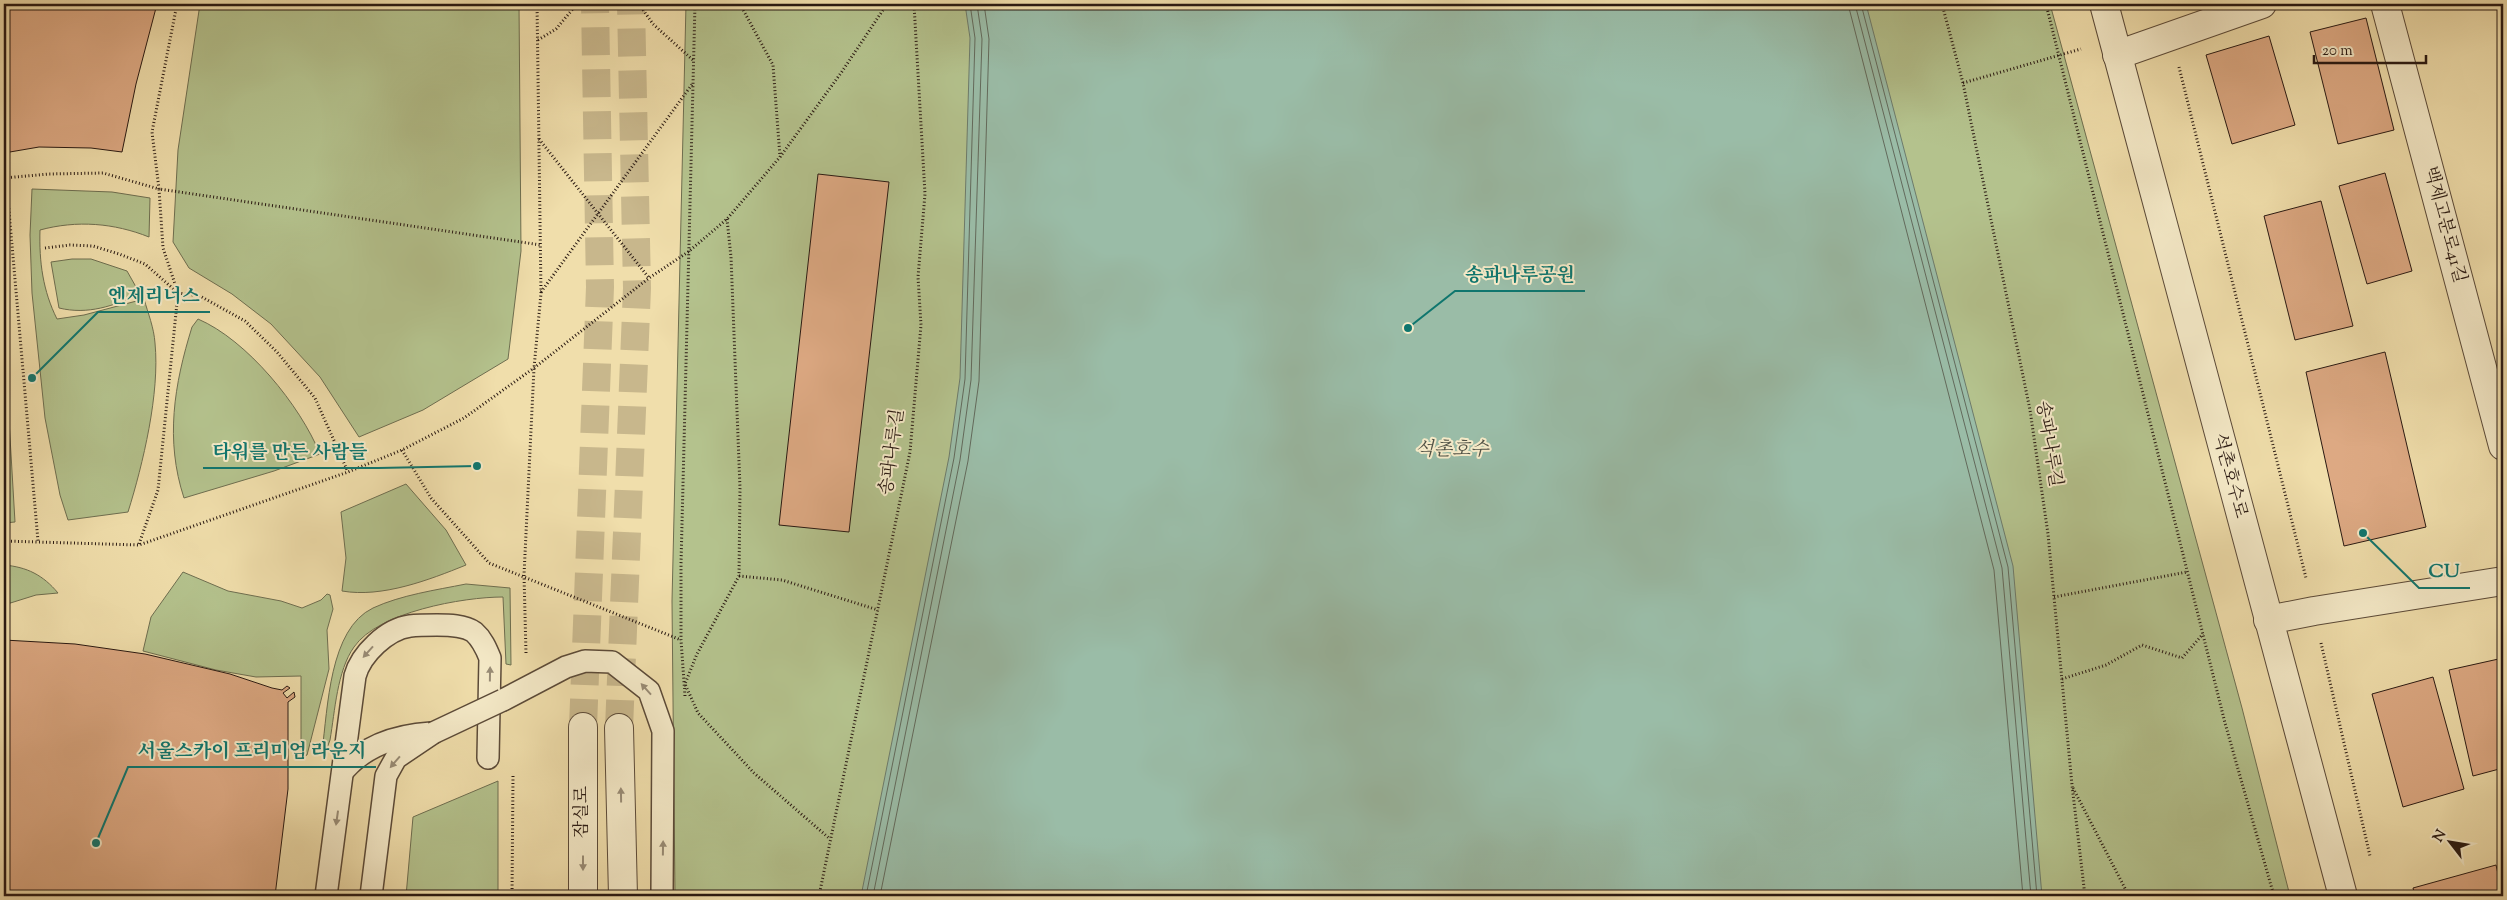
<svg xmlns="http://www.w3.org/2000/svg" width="2507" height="900" viewBox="0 0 2507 900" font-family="'Sorts Mill Goudy','Noto Serif KR',serif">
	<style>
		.green { fill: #b4c28d; stroke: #6e6e50 }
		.water { fill: #9abca7; stroke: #6d7b6b }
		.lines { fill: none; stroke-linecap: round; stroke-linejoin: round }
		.shore { stroke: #626a5c; stroke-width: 1 }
		.building { fill: #dda983; stroke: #291912 }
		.tertiary-tunnel { stroke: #c8b78c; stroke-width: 28; stroke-dasharray: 28 14; stroke-linecap: butt }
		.service-casing { stroke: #5b4a38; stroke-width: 24 }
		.minor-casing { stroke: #5b4a38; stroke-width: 30 }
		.tertiary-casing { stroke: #5b4a38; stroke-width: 30 }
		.path { stroke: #291912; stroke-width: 3; stroke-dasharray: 1 2.5; stroke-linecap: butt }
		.service { stroke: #f5eac8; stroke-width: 21 }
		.minor { stroke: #f5eac8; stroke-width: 28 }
		.tertiary { stroke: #f5eac8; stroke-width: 28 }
		.service-bridge-casing { stroke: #5b4a38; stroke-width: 24; stroke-linecap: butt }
		.service-bridge { stroke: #f5eac8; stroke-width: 21 }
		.oneway { fill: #998c76 }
		.labels { text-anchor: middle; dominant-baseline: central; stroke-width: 4; stroke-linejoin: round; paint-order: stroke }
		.street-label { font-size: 18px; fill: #291912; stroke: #f5eac8 }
		.water-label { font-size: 19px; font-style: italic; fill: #515246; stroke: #f5eac8 }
		.leader { fill: none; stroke: #0f766e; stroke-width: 2 }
		.callout-dot { fill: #0f766e; stroke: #f5eac8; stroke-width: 2 }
		.callout-label { font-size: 19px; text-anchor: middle; font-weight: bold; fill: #0f766e; stroke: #f5eac8; stroke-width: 4; stroke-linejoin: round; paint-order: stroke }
	</style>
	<rect width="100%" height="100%" fill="#f0deab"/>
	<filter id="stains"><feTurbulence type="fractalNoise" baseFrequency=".004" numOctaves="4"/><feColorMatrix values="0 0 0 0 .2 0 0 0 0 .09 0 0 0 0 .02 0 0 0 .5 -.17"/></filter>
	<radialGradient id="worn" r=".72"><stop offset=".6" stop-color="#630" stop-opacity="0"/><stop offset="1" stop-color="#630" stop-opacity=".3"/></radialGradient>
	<!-- green -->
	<g class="green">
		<path d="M200 4H519L521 251 508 359 423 410 359 437 320 377 271 324 232 294 189 268 173 242 178 150Z"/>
		<path d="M686 4H2050L2242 708 2290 896H675L672 601Z"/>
		<path d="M32 189 112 192 150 198 149 237C114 223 77 220 40 230 39 262 43 291 57 319L84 315 144 299C148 313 154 328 155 343 160 393 143 464 128 512L68 520 60 495 45 418 32 293 30 235Z"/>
		<path d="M72 259H91L127 271 140 294C113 306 88 315 59 308L51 262Z"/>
		<path d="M4 263 6 281V369L15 522 4 523Z"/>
		<path d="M198 319C247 340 300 405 320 454L274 471 184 498C165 440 174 385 192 327Z"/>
		<path d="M406 484 446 530 466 565C429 580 382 598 342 591L346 558 341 512Z"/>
		<path d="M4 565C27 567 43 575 58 593L36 595 4 605Z"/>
		<path d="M183 572 228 591 281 601 302 608 321 600 327 594 330 595 333 609 327 630 329 669 307 755 301 758V676L256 677 216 670 143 651 151 617Z"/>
		<path d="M466 584 510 588 511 665 506 664 503 597C463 597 378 612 354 647 337 671 335 711 330 740L327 748 322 751C328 708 329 629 373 608 401 595 436 590 466 584Z"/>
		<path d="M498 781V896H406L413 817Z"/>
	</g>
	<!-- water -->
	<path class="water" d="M965 4H1866L2013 566 2042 896H861L949 457 960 378 970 38Z"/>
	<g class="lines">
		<!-- shore -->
		<g class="shore">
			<path d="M1848 4 1994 570 2023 896"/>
			<path d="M1855 4 2002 568 2031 896"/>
			<path d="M1861 4 2008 567 2037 896"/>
			<path d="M866 896 954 458 965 379 975 38 970 4"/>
			<path d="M873 896 960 460 971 380 982 39 977 4"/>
			<path d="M880 896 968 461 979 381 989 39 984 4"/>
		</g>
	</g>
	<!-- building -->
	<g class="building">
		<path d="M4 4H157L136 84 122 152 91 148 39 147 4 153Z"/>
		<path d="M2366 18 2394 130 2338 144 2310 32Z"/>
		<path d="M2269 36 2295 125 2232 144 2206 55Z"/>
		<path d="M2385 173 2412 271 2367 284 2339 186Z"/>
		<path d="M818 174 889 182 849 532 779 525Z"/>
		<path d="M2321 201 2353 326 2295 340 2264 216Z"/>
		<path d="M2385 352 2426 527 2344 546 2306 372Z"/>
		<path d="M4 640 75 644 145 654 230 674 272 688 282 690 287 686 290 688 283 693 287 698 294 692 295 697 288 702V789L275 896H4Z"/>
		<path d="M2503 658V768L2473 776 2449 670Z"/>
		<path d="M2433 677 2464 789 2403 807 2372 694Z"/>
		<path d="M2496 865 2503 896H2415L2413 888Z"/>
	</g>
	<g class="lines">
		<!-- tertiary-tunnel -->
		<g class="tertiary-tunnel">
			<path d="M583 727 600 287 595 4"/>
			<path d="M619 728 637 288 631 4"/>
		</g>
		<!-- service casing -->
		<g class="service-casing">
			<g id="service">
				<path d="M503 700 566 667 585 661 612 662 649 691 663 731 662 896"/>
				<path d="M344 770C366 745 399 735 431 733"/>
				<path d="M326 896 355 676C361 654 387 629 410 626 418 625 428 625 437 625 448 625 464 625 474 632 482 639 486 648 490 658L488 758"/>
				<path d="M371 896 386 776 396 758 433 733"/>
			</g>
		</g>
		<!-- minor casing -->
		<g class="minor-casing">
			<g id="minor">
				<path d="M2385 4 2503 446"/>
				<path d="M2117 55 2262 4"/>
				<path d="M2268 620 2314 611 2503 581"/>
			</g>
		</g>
		<!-- tertiary casing -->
		<g class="tertiary-casing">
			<g id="tertiary">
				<path d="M2104 4 2343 896"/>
				<path d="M619 728 623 896"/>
				<path d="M583 896V727"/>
			</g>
		</g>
		<!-- path -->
		<g class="path">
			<path d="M639 4 653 24 694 61"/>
			<path d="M740 4 773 65 780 157"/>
			<path d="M1942 4 1963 83 2030 410 2048 534 2072 785 2085 896"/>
			<path d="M2046 4 2225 723 2274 896"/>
			<path d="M538 40 556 29 577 4"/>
			<path d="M2179 67 2306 578"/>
			<path d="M1963 83 2081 49"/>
			<path d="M539 139 649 278"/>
			<path d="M6 177 38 541"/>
			<path d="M4 178 49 174 103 173 159 189 152 132 177 4"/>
			<path d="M727 219 731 257 740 488 739 576 697 654 685 684 698 713 754 773 830 839"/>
			<path d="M45 248 70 245 93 246 119 254 145 264 178 293 200 296 245 321 277 352 315 398 348 472"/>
			<path d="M541 292 693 83"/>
			<path d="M402 450 431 498 489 563 681 640"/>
			<path d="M4 541 139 545 348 472 402 450 464 418 534 368 649 278 688 252 727 219 780 157 841 73 887 4"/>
			<path d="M139 544 158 490 178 293 163 248 159 189 541 245"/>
			<path d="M739 576 782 580 878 610"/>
			<path d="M2054 597 2187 572"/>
			<path d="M2321 643 2370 856"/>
			<path d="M526 653 524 575 534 368 541 293 537 4"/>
			<path d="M2062 679 2106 665 2142 645 2182 658 2203 634"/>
			<path d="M685 696 681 640V564L695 4"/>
			<path d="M2073 788 2129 896"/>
			<path d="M512 896 513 776"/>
			<path d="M819 896 910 452 921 325 918 277 925 194 914 4"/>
		</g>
		<!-- service -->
		<use href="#service" class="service"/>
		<!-- minor -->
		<use href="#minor" class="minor"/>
		<!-- tertiary -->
		<use href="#tertiary" class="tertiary"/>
		<!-- service-bridge casing -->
		<g class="service-bridge-casing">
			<path id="service-bridge" d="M433 733 503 700"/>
		</g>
		<!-- service-bridge -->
		<use href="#service-bridge" class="service-bridge"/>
	</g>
	<!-- one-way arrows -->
	<defs><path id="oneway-solid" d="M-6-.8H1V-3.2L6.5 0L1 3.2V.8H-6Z" transform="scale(1.25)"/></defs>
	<g class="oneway">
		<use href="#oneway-solid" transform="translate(368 652) rotate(132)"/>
		<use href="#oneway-solid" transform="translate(490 674) rotate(-89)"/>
		<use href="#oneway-solid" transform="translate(646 689) rotate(-132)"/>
		<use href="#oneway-solid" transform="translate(395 762) rotate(131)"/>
		<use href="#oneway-solid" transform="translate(621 795) rotate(-91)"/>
		<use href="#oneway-solid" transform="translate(337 818) rotate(98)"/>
		<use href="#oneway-solid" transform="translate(663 848) rotate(-89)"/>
		<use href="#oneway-solid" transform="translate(583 863) rotate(90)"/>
	</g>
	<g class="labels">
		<!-- street labels -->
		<g class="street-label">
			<text transform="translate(2444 225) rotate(75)">백제고분로41길</text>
			<text transform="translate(2048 444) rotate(81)">송파나루길</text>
			<text transform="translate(893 452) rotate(-82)">송파나루길</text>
			<text transform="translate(2229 476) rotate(75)">석촌호수로</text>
			<text transform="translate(583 812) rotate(-90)">잠실로</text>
		</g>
		<!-- water labels -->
		<g class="water-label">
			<text x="1452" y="450">석촌호수</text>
		</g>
	</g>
	<!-- callouts -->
	<path class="leader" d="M1408 328L1455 291H1585M32 378L98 312H210M477 466L378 468H203M2363 533L2419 588H2470M96 843L128 767H376"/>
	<g class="callout-dot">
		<circle cx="1408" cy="328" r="5"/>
		<circle cx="32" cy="378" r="5"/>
		<circle cx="477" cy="466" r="5"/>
		<circle cx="2363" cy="533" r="5"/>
		<circle cx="96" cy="843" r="5"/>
	</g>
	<g class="callout-label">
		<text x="1520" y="281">송파나루공원</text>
		<text x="154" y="302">엔제리너스</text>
		<text x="290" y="458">타워를 만든 사람들</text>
		<text x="2444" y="577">CU</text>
		<text x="252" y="757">서울스카이 프리미엄 라운지</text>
	</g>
	<!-- margin -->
	<rect width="2507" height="900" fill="none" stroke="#f0deab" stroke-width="20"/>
	<rect x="5" y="5" width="2497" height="890" fill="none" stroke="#291912" stroke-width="2.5"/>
	<rect x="10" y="10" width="2487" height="880" fill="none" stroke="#291912"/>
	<!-- north arrow -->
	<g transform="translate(2450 842) rotate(301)" stroke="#f5eac8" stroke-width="4" paint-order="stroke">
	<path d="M0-4L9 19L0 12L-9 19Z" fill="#291912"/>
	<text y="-8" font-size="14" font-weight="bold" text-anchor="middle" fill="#291912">N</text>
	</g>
	<!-- scale -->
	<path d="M2314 55v8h112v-8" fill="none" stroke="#291912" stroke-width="2.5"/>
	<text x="2322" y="55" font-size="15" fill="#291912" stroke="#f5eac8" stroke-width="4" paint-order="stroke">20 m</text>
	<rect width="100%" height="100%" filter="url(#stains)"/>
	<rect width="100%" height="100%" fill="url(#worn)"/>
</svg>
